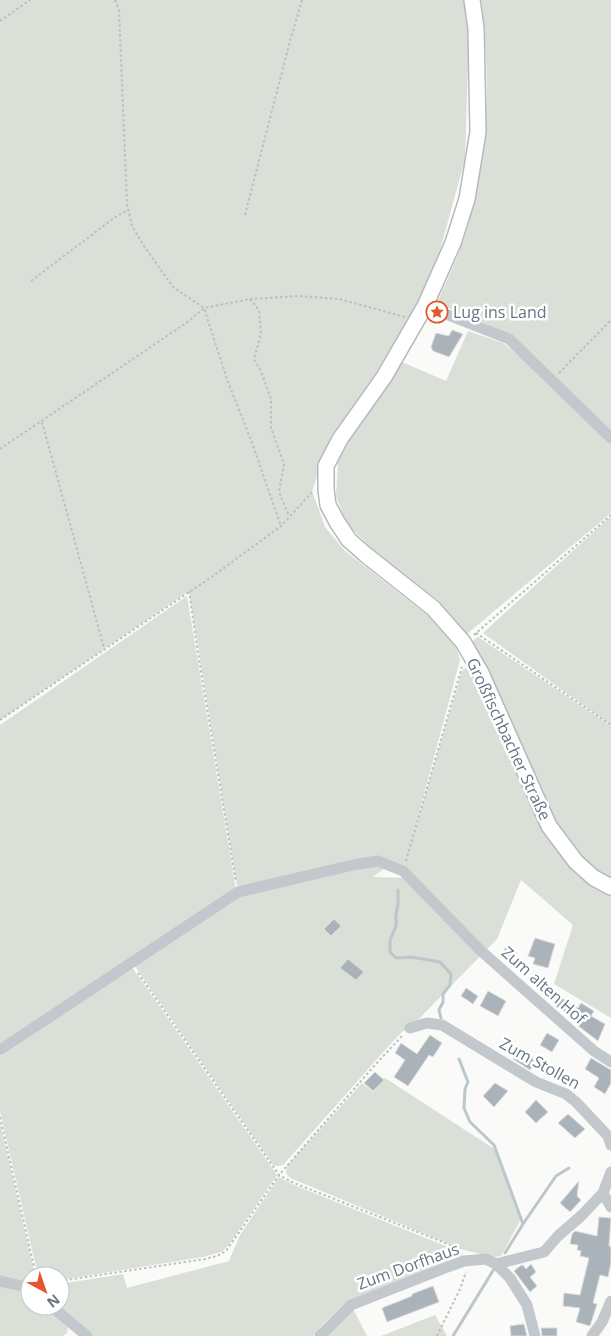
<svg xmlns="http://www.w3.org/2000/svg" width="611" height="1336" viewBox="0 0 611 1336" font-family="'Open Sans',sans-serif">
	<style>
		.green { fill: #dadfd7 }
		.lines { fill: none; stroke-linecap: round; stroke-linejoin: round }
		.stream { stroke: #bbc7cb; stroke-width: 3 }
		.building { fill: #aab3b9; stroke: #dcdcda }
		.major-casing { stroke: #b5babe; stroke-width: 18 }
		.path { stroke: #bbbfc2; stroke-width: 2; stroke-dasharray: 2.5 2.5; stroke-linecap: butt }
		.minor { stroke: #c3c8cc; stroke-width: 11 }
		.major { stroke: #fff; stroke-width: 15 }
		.labels { text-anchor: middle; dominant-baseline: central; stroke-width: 5; stroke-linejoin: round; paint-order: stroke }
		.poi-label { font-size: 16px; fill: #657683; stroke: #fff; text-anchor: start }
		.street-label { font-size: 16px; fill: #657683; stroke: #fff }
	</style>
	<rect width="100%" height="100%" fill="#fafaf8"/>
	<!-- green -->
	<g class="green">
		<path d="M0 0H465L469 31 465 159 439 254 413 312 395 346 331 436 312 491 325 527 345 551 427 615 457 649 460 660 411 843 462 671 468 666 481 672 482 659 471 642 478 637 611 726V1018L554 984 573 925 521 880 497 939 412 1026 402 1032 386 1049 284 1164 280 1166H274L134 965 240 895 365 865 385 868 373 877 410 878 378 861 238 892 189 591 0 720Z"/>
		<path d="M481 0H611V437L511 335 437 303C447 279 459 256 466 232 489 155 491 79 481 0Z"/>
		<path d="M468 331 503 343 554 385 611 438V513L467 634 438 600 387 563 346 523 336 496 338 462 354 433 390 384 402 362 446 381Z"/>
		<path d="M611 516V725L483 633Z"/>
		<path d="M187 596 236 890 0 1050V725Z"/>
		<path d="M132 967 277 1175 228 1246 221 1252 203 1257 60 1280V1276H38L0 1111V1057Z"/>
		<path d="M385 1078 496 1150 521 1219 501 1256 493 1257 464 1250 295 1180 289 1177 286 1173 287 1166 362 1083 373 1092Z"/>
		<path d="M0 1122 35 1276H30V1283L0 1277Z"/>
		<path d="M279 1177 294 1185 453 1249 463 1255 344 1304 324 1323 313 1336H90L57 1306H60V1284L123 1274 127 1288 229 1261 240 1235Z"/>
		<path d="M0 1284 9 1286 30 1295V1306H47L68 1324 67 1333 63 1336H0Z"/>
		<path d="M351 1305 367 1336H320Z"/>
		<path d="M435 1315 447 1336H381Z"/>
	</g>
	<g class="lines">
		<!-- stream -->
		<g class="stream">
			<path d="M398 890V904L396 915V926L390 940V952L396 958 412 957 440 962 451 974 450 985 443 994V1002L439 1010 441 1018"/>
			<path d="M459 1059 468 1082 465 1089 464 1108 470 1122 494 1145 523 1224 505 1253"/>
			<path d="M523 1224 556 1176 569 1168"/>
			<path d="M453 1336 494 1269"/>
		</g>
	</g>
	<!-- building -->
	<g class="building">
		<path d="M452 330 463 334 449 357 433 351 431 347 436 333 449 336Z"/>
		<path d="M334 919 341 926 331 936 324 929Z"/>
		<path d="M535 938 555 944 548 968 533 964 535 958 528 956Z"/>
		<path d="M505 948 517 952 513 966 502 957Z"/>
		<path d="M348 959 364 972 356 980 340 968Z"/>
		<path d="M466 988 478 996 473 1004 461 996Z"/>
		<path d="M488 991 506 1001 498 1016 480 1006Z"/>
		<path d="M555 994 578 1008 581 1003 594 1011 591 1016 605 1024 598 1041 577 1025 579 1021 554 1005Z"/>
		<path d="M547 1033 559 1040 552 1052 540 1045Z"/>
		<path d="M430 1035 442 1043 433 1057 429 1055 408 1086 394 1077 405 1060 395 1053 401 1043 417 1054Z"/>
		<path d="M521 1049 533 1057 532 1059 536 1062 530 1070 513 1059Z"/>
		<path d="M591 1058 611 1070V1083L605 1094 594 1087 599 1078 585 1069Z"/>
		<path d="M375 1072 384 1080 373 1091 364 1083Z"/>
		<path d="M495 1083 508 1091 494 1107 483 1096Z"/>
		<path d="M536 1100 548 1112 536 1123 525 1112Z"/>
		<path d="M568 1114 585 1129 575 1138 558 1123Z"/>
		<path d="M579 1181 577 1196 581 1200 570 1212 560 1203Z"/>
		<path d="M599 1217 611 1218 609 1246 611 1247V1263L608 1277 600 1275 593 1303 597 1304 590 1326 576 1322 580 1308 563 1306 564 1293 580 1295 589 1258 580 1256 581 1251 577 1250 578 1245 570 1244 572 1234 575 1231 597 1236Z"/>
		<path d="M531 1264 536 1272 530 1277 537 1286 530 1292 514 1271 520 1266 523 1265 526 1269Z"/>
		<path d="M433 1286 439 1302 387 1322 382 1308 412 1296V1294Z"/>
		<path d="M524 1324 527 1336H511L510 1326Z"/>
		<path d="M541 1328H557V1336H542Z"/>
	</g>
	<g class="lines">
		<!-- major casing -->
		<g class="major-casing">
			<path id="major" d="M472 0 476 28 478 132 467 199 453 243 425 306 384 377 340 439 326 466V489L328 505 337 522 349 540 366 555 433 608 463 642 481 673 549 826 576 862 594 878 611 887"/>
		</g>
		<!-- path -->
		<g class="path">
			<path d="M115 0 119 10 127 204 132 226 144 246 173 287 204 308 228 382 251 440 281 526"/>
			<path d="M0 21 30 0"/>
			<path d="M245 215 290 41 302 0"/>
			<path d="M31 281 118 215 129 210"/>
			<path d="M250 299 259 310 261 334 254 359 261 371 271 399V428L284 464 279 492 289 516"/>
			<path d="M559 373 611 320"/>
			<path d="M42 422 104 648"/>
			<path d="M0 449 189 321 204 308 250 299 298 296 339 299 405 317"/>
			<path d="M189 591 198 653 236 882"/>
			<path d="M476 633 611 725"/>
			<path d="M474 635 611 515"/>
			<path d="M0 720 213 576 281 526 314 490"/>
			<path d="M406 861 462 667"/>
			<path d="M138 973 279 1175 294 1183 463 1250"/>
			<path d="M0 1117 36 1276"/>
			<path d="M60 1281 205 1259 217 1256 226 1251 279 1175 375 1065 403 1035"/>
			<path d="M437 1336 460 1289 466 1272"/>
		</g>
		<!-- minor -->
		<g class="minor">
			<path d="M425 306 509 339 611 438"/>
			<path d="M410 1028 427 1023 442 1025 536 1082 566 1094 576 1102 608 1136 611 1145"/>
			<path d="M0 1050 238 892 353 865 378 861 403 871 480 950 594 1051 611 1062"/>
			<path d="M603 1193 611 1172"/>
			<path d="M496 1264 544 1252 558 1236 581 1216 603 1193 611 1207"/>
			<path d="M0 1281 26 1287 30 1290"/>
			<path d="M51 1306 87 1336"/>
			<path d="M320 1336 351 1305 445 1268 464 1261 486 1259 496 1264 510 1278 527 1305 535 1336"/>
			<path d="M592 1336 602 1322 611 1301"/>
		</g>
		<!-- major -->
		<use href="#major" class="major"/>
	</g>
	<!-- icons -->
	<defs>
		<g id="sight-ring" transform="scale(1.125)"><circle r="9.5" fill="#fff" stroke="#e4572e" stroke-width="1.5"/><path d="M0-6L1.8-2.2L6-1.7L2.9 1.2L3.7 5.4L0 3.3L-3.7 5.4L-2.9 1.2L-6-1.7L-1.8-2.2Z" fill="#e4572e"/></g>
	</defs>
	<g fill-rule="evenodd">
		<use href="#sight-ring" x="437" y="312"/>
	</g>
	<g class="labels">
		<!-- poi labels -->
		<g class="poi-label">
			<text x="453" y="312">Lug ins Land</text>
		</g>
		<!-- street labels -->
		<g class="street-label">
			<text transform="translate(509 739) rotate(65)">Großfischbacher Straße</text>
			<text transform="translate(544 985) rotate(42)">Zum alten Hof</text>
			<text transform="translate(540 1063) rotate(29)">Zum Stollen</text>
			<text transform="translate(408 1266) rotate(-20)">Zum Dorfhaus</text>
		</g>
	</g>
	<!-- north arrow -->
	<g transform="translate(45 1291) rotate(140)"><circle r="24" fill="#ffffff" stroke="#c1c8cd"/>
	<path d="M0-4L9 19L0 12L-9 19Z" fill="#e4572e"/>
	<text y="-8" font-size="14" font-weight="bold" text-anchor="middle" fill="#657683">N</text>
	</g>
</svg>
